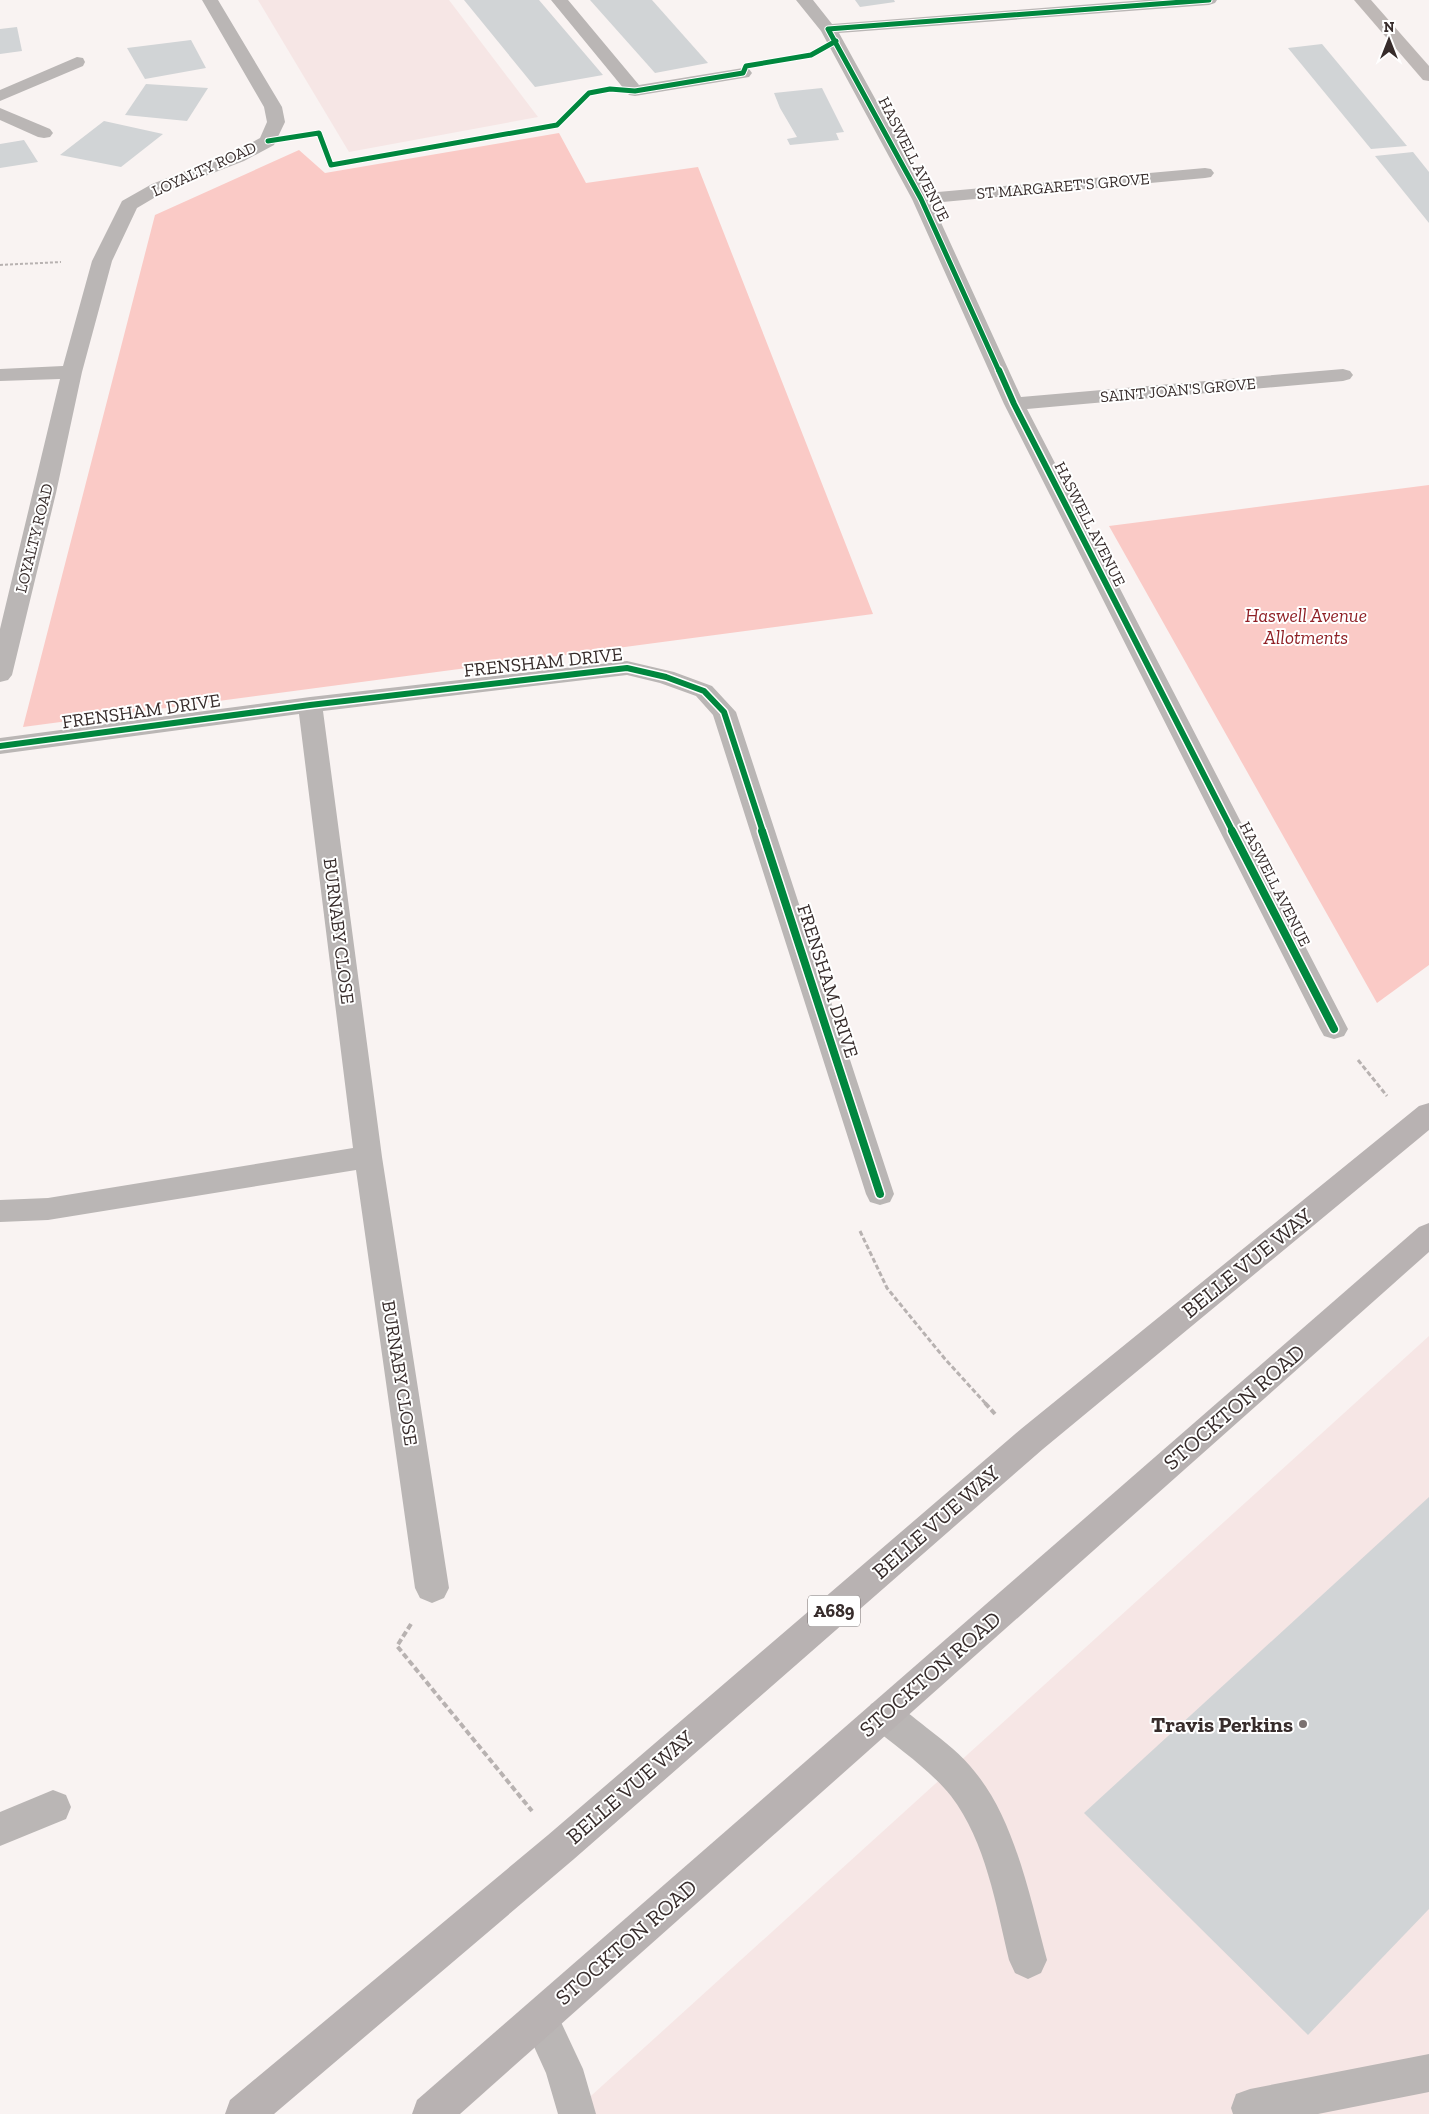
<svg xmlns="http://www.w3.org/2000/svg" width="1429" height="2114" viewBox="0 0 1429 2114" font-family="'Zilla Slab',serif">
	<style>
		.built { fill: #f6e6e5 }
		.green { fill: #facac6 }
		.building { fill: #d1d4d6 }
		.lines { fill: none; stroke-linecap: round; stroke-linejoin: round }
		.path-far2 { stroke: #b8b2b1; stroke-width: 2; stroke-dasharray: 3 2; stroke-linecap: butt }
		.path-far1 { stroke: #b8b2b1; stroke-width: 3; stroke-dasharray: 5 2.5; stroke-linecap: butt }
		.path { stroke: #b8b2b1; stroke-width: 4; stroke-dasharray: 6 3; stroke-linecap: butt }
		.minor { fill: #bab6b5; fill-rule: evenodd }
		.major { fill: #beb8b6; fill-rule: evenodd }
		.highway { fill: #b8b2b2; fill-rule: evenodd }
		.cycleway-far2-casing { stroke: #fff; stroke-width: 7 }
		.cycleway-far1-casing { stroke: #fff; stroke-width: 9 }
		.cycleway-casing { stroke: #fff; stroke-width: 11 }
		.cycleway-far2 { stroke: #00873e; stroke-width: 5 }
		.cycleway-far1 { stroke: #00873e; stroke-width: 6 }
		.cycleway { stroke: #00873e; stroke-width: 8 }
		.poi-dot { fill: #7b7271; stroke: #fff; stroke-width: 2 }
		.labels { text-anchor: middle; dominant-baseline: central; stroke-width: 4; stroke-linejoin: round; paint-order: stroke }
		.far-street-label { font-size: 16px; fill: #372c2b; stroke: #fff }
		.shield { fill: #fff; stroke: #736b6b; stroke-width: 1 }
		.shield-label { font-size: 18px; font-weight: bold; fill: #372c2b }
		.park-label { font-size: 19px; font-style: italic; fill: #8f2025; stroke: #fff }
		.street-label { font-size: 19px; fill: #372c2b; stroke: #fff }
		.near-street-label { font-size: 22px; fill: #372c2b; stroke: #fff }
		.near-poi-label { font-size: 22px; font-weight: bold; fill: #372c2b; stroke: #fff; text-anchor: end }
	</style>
	<rect width="100%" height="100%" fill="#f9f3f2"/>
	<!-- built -->
	<g class="built">
		<path d="M258 0H449L538 117 349 152Z"/>
		<path d="M1429 1336V2114H571L784 1921Z"/>
	</g>
	<!-- green -->
	<g class="green">
		<path d="M559 133 586 183 698 167 873 614 23 727 155 215 299 150 325 173Z"/>
		<path d="M1429 485V965L1377 1003 1109 526Z"/>
	</g>
	<!-- building -->
	<g class="building">
		<path d="M464 0H539L603 75 535 87Z"/>
		<path d="M590 0H652L708 63 655 73Z"/>
		<path d="M855 0H894L895 2 860 7Z"/>
		<path d="M17 27 22 51 0 54V29Z"/>
		<path d="M191 40 206 68 145 79 127 48Z"/>
		<path d="M1322 44 1407 146 1371 149 1288 48Z"/>
		<path d="M146 84 208 88 187 121 125 115Z"/>
		<path d="M822 88 844 132 836 133 839 140 790 145 787 139 797 137 780 108 774 93Z"/>
		<path d="M104 121 163 134 121 167 60 155Z"/>
		<path d="M24 140 38 162 0 168V144Z"/>
		<path d="M1413 152 1429 172V223L1375 156Z"/>
		<path d="M1429 1497V1909L1308 2035 1084 1813Z"/>
	</g>
	<g class="lines">
		<!-- path-far2 -->
		<path class="path-far2" d="M0 265 61 262"/>
		<!-- path-far1 -->
		<g class="path-far1">
			<path d="M1358 1060 1387 1096"/>
			<path d="M860 1231 887 1288 945 1359 986 1404"/>
		</g>
		<!-- path -->
		<g class="path">
			<path d="M985 1403 995 1414"/>
			<path d="M411 1624 397 1646 532 1811"/>
		</g>
		<!-- minor -->
		<g class="minor">
			<path d="M202 0H218L282 107 285 122 274 145 244 161 164 192 137 208 112 261 82 372 56 493 12 675 8 680 0 682V629L60 379 0 381V369L63 366 92 261 122 201 152 184 232 153 260 138 267 122 264 107Z"/>
			<path d="M551 0H568L639 85 743 68 749 69 752 73 749 77 635 96 629 95Z"/>
			<path d="M796 0H813L832 24 1145 0H1217L1215 3 1209 5 839 33 927 193 1205 168 1211 169 1214 173 1211 177 1205 178 932 203 1021 397 1343 369 1350 371 1353 375 1350 379 1343 381 1027 409 1348 1029 1344 1036 1334 1039 1324 1036 1320 1029 1004 404 912 199 821 31Z"/>
			<path d="M77 57 83 58 85 62 83 66 0 101V90Z"/>
			<path d="M0 108 50 129 53 133 50 137 44 138 38 137 0 120Z"/>
			<path d="M627 661 674 672 712 686 736 712 894 1194 890 1202 880 1205 870 1202 866 1194 713 715 696 696 660 683 627 675 323 711 382 1157 449 1588 444 1598 432 1603 420 1598 415 1588 356 1170 48 1220 0 1222V1200L48 1198 353 1148 299 714 0 754V738L310 697Z"/>
			<path d="M883 1699C900 1705 913 1717 927 1728 944 1741 962 1755 975 1772 1015 1820 1031 1901 1047 1960L1041 1973 1028 1979 1015 1973 1009 1960C996 1905 986 1842 951 1796 929 1769 898 1748 871 1726L866 1715 871 1704Z"/>
			<path d="M53 1790 66 1795 71 1807 66 1819 0 1846V1812Z"/>
			<path d="M540 1999 553 2005 583 2069 596 2114H558L546 2073 521 2018 527 2005Z"/>
			<path d="M1429 2054V2092L1318 2114H1233L1231 2108 1236 2094 1250 2089Z"/>
		</g>
		<!-- major -->
		<path class="major" d="M1354 0H1371L1429 66V81L1423 80Z"/>
		<!-- highway -->
		<g class="highway">
			<path d="M1429 1103V1130L1043 1449 574 1859 274 2114H225L230 2100 548 1835 1021 1429 1419 1106Z"/>
			<path d="M1429 1223V1252L460 2114H412L417 2100 1419 1227Z"/>
		</g>
		<!-- cycleway-far2 casing -->
		<g class="cycleway-far2-casing">
			<g id="cycleway-far2">
				<path d="M268 141 319 133 331 165 557 125 589 93 610 89 635 91 743 73 746 66 811 55 836 41"/>
				<path d="M999 371 921 199 828 29 1209 0"/>
			</g>
		</g>
		<!-- cycleway-far1 casing -->
		<g class="cycleway-far1-casing">
			<g id="cycleway-far1">
				<path d="M999 370 1014 404 1233 832"/>
				<path d="M0 746 310 705 627 668 666 677 704 691 724 712 763 832"/>
			</g>
		</g>
		<!-- cycleway casing -->
		<g class="cycleway-casing">
			<g id="cycleway">
				<path d="M762 831 880 1194"/>
				<path d="M1232 831 1334 1029"/>
			</g>
		</g>
		<!-- cycleway-far2 -->
		<use href="#cycleway-far2" class="cycleway-far2"/>
		<!-- cycleway-far1 -->
		<use href="#cycleway-far1" class="cycleway-far1"/>
		<!-- cycleway -->
		<use href="#cycleway" class="cycleway"/>
	</g>
	<!-- markers -->
	<circle class="poi-dot" cx="1303" cy="1724" r="5"/>
	<g class="labels">
		<!-- far-street labels -->
		<g class="far-street-label">
			<text transform="translate(914 159) rotate(63)">HASWELL AVENUE</text>
			<text transform="translate(204 169) rotate(-24)">LOYALTY ROAD</text>
			<text transform="translate(1063 186) rotate(-5)">ST MARGARET'S GROVE</text>
			<text transform="translate(1178 390) rotate(-5)">SAINT JOAN'S GROVE</text>
			<text transform="translate(1090 524) rotate(63)">HASWELL AVENUE</text>
			<text transform="translate(34 538) rotate(-76)">LOYALTY ROAD</text>
			<text transform="translate(1275 884) rotate(63)">HASWELL AVENUE</text>
		</g>
		<!-- shield labels -->
		<rect class="shield" x="808" y="1595.5" width="52" height="31" rx="4"/>
		<g class="shield-label">
			<text x="834" y="1611">A689</text>
		</g>
		<!-- park labels -->
		<g class="park-label">
			<text x="1306" y="615">Haswell Avenue<tspan x="1306" dy="22">Allotments</tspan></text>
		</g>
		<!-- street labels -->
		<g class="street-label">
			<text transform="translate(543 662) rotate(-6)">FRENSHAM DRIVE</text>
			<text transform="translate(141 711) rotate(-8)">FRENSHAM DRIVE</text>
			<text transform="translate(339 931) rotate(83)">BURNABY CLOSE</text>
			<text transform="translate(828 981) rotate(72)">FRENSHAM DRIVE</text>
			<text transform="translate(400 1373) rotate(81)">BURNABY CLOSE</text>
		</g>
		<!-- near-street labels -->
		<g class="near-street-label">
			<text transform="translate(1247 1263) rotate(-39)">BELLE VUE WAY</text>
			<text transform="translate(1234 1407) rotate(-41)">STOCKTON ROAD</text>
			<text transform="translate(936 1522) rotate(-41)">BELLE VUE WAY</text>
			<text transform="translate(930 1674) rotate(-41)">STOCKTON ROAD</text>
			<text transform="translate(630 1787) rotate(-41)">BELLE VUE WAY</text>
			<text transform="translate(626 1942) rotate(-41)">STOCKTON ROAD</text>
		</g>
		<!-- near-poi labels -->
		<g class="near-poi-label">
			<text x="1293" y="1724">Travis Perkins</text>
		</g>
	</g>
	<!-- north arrow -->
	<g transform="translate(1389 40)" stroke="#ffffff" stroke-width="4" paint-order="stroke">
	<path d="M0-4L9 19L0 12L-9 19Z" fill="#372c2b"/>
	<text y="-8" font-size="14" font-weight="bold" text-anchor="middle" fill="#372c2b">N</text>
	</g>
</svg>
